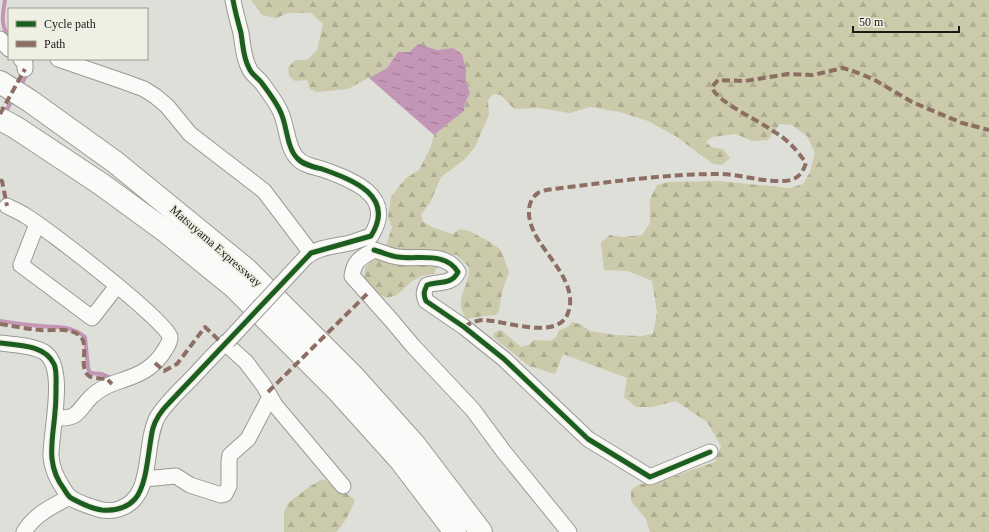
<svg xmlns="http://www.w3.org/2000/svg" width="989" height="532" viewBox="0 0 989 532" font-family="Georgia,serif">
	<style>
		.forest { fill: url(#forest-firs) }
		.water { fill: url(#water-ripples) }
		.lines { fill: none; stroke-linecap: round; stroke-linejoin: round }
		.stream { stroke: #c496b6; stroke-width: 4 }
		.street-casing { stroke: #999995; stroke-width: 17 }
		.highway-casing { stroke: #999995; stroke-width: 24 }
		.street { stroke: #fafaf9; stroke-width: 15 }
		.highway { stroke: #fafaf9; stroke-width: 22 }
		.street-bridge-casing { stroke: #999995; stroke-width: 17; stroke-linecap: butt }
		.street-bridge { stroke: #fafaf9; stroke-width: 15 }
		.quiet { stroke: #8d6e63; stroke-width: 4; stroke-dasharray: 8 4; stroke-linecap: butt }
		.cycleway-casing { stroke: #efefe4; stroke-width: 8 }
		.cycleway { stroke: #1b5e20; stroke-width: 5 }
		.labels { text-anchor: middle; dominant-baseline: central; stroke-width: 3.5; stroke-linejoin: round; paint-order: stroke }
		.street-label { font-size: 12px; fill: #1a1a17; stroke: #efefe4 }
	</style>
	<defs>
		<pattern id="forest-firs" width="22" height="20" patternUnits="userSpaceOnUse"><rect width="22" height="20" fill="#cbcaaa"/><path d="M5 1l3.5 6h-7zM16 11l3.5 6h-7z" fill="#aead92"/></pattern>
		<pattern id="water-ripples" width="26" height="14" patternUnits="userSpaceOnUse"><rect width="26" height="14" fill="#c496b6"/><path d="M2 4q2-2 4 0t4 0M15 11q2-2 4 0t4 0" fill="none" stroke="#9e7a93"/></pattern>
	</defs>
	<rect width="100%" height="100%" fill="#dfdfda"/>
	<!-- forest -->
	<g class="forest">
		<path d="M251 0H989V532H650L646 519 631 501V490L640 484 655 483 715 462 721 446 707 422 676 401 652 407H636L624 397 627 378 563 354 555 374 529 366 493 337 495 332 501 330 521 347 528 345 534 340 550 341 556 337 559 330 568 327 572 322 580 324 590 331 616 335 641 336 653 334 657 312 652 281 628 271 604 270 601 242 610 235 622 237 642 235 650 223V199L657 185 669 182 718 181 790 188 803 184 810 172 815 153 807 136 792 125 780 124 768 140 752 141 736 134 712 137 706 142 711 147 723 149 730 158 722 165 713 164 677 137 648 121 620 112 590 107 570 113 538 108 514 109 501 95 493 94 488 100 489 115 475 147 464 160 441 177 430 203 421 214 423 222 434 228 453 234 460 229 469 231 490 242 501 250 509 272 502 292 499 311 496 315 483 316 467 319C451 300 471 286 469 267L457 255 447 254 438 266 433 274 422 276 412 281 397 295 387 298 376 293 364 281 365 268 370 262 377 259 386 246 392 227 388 217 391 197 405 179 419 170 430 149 434 135 464 111 465 103 470 93 466 82V69L453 48 437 50 418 44 409 52H398L387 68 348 89 317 92 310 89 307 80 295 81 289 76 288 68 295 60H307L317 50 323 24 311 13H288L276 18 262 15Z"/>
		<path d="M323 479 339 488 355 500C350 512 345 523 336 532H284V512L289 502 312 485Z"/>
	</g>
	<!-- water -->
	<path class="water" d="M418 44 437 50 453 48 462 54 466 69V82L470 93 465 103 464 111 434 135 369 78 387 68 398 52H409Z"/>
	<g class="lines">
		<!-- stream -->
		<g class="stream">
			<path d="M5 0C3 12 0 27 9 36"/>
			<path d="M20 87 28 72"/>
			<path d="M5 113 13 98"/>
			<path d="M0 321C13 323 27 325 41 326 58 328 70 325 85 337L88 368 90 373 102 374 109 377 111 381"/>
		</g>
		<!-- street casing -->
		<g class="street-casing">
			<g id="street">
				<path d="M233 0C235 11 238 22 241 33 243 45 243 57 249 68 251 74 257 77 261 82 267 90 277 103 281 113 287 126 287 148 297 158 303 165 314 167 322 169 353 180 396 196 371 236 364 238 357 241 350 243 335 246 317 247 305 258"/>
				<path d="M0 39 9 49"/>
				<path d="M21 59 25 63V69"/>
				<path d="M58 59 125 82 144 89 155 96 167 106 190 134 264 191 311 253"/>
				<path d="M7 206C13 209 20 212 26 216 46 228 168 322 170 337 170 341 168 345 166 348 154 369 139 375 117 382 108 385 98 390 91 397 76 412 80 419 55 418"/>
				<path d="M37 224 21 265 92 318 117 286"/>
				<path d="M374 250C382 252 390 256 398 257 419 260 445 251 458 272 452 285 439 281 427 285 424 291 423 294 426 301L464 327 504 359 588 439 650 477 710 452"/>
				<path d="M374 250C362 257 354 260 352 276L392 321 413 346 473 410 504 452 569 532"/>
				<path d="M0 343C14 345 32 345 44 352 68 367 50 433 51 457 52 468 57 479 63 488 65 491 67 495 70 497 77 503 89 506 98 509 105 511 113 511 119 509 156 497 142 444 158 416 166 403 179 391 190 380 203 367 214 353 228 341"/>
				<path d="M225 343 246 362 264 386 275 405 343 486"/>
				<path d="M144 479 176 476 190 485 221 495 225 494 229 486V461L230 455 248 439 270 397"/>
				<path d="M24 532C34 515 52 506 70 497"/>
			</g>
		</g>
		<!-- highway casing -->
		<g class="highway-casing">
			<g id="highway">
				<path d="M0 82 30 101 115 162 246 269 354 377 414 444 481 532"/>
				<path d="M0 119 15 127 101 184 164 230 234 287 337 390 401 461 455 532"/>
			</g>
		</g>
		<!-- street -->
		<use href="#street" class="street"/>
		<!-- highway -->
		<use href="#highway" class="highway"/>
		<!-- street-bridge casing -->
		<g class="street-bridge-casing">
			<path id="street-bridge" d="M228 341 305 258"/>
		</g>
		<!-- street-bridge -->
		<use href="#street-bridge" class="street-bridge"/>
		<!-- quiet -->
		<g class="quiet">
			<path d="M0 114 25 69"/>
			<path d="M0 180 2 181 7 206"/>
			<path d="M0 324C13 326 27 329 40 330 53 331 68 327 79 335 91 344 77 367 89 376 94 379 102 378 107 379L112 384"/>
			<path d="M464 327C470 323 478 320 484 320 506 321 558 341 568 313 579 283 545 256 534 232 528 220 525 202 538 193 540 192 544 191 546 190 604 183 661 174 719 174 740 174 761 182 782 181 796 181 802 175 806 163 796 149 788 140 773 131 760 121 715 101 712 87L718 80 745 81 788 74 813 75 843 68 853 71 873 79 912 102 962 123 989 130"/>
			<path d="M155 363 164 371 177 364 205 327 224 345"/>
			<path d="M268 392 367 294"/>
		</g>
		<!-- cycleway casing -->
		<g class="cycleway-casing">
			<g id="cycleway">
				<path d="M374 250C382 252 390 256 398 257 419 260 445 251 458 272 452 285 439 281 427 285 424 291 423 294 426 301L464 327 504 359 588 439 650 477 710 452"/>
				<path d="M0 343C18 345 45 345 54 364 57 370 56 381 56 388 56 396 56 404 55 412 53 440 45 464 64 489 66 492 68 496 71 498 80 503 93 509 102 510 115 511 127 508 135 499 148 484 148 447 153 428 156 418 162 410 169 403L311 253 371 236C396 196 353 180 322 169 314 167 303 165 297 158 287 148 287 126 281 113 277 103 267 90 261 82 257 77 251 74 249 68 243 57 243 45 241 33 238 22 235 11 233 0"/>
			</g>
		</g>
		<!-- cycleway -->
		<use href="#cycleway" class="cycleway"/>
	</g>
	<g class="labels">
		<!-- street labels -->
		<g class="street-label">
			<text transform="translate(216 246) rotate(41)">Matsuyama Expressway</text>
		</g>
	</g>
	<!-- legend -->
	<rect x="8" y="8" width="140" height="52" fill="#efefe4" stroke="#9a9a92"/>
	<rect x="16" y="21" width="20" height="6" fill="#1b5e20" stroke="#9a9a92"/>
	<text x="44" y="28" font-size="12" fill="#1a1a17">Cycle path</text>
	<rect x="16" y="41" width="20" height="6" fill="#8d6e63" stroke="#9a9a92"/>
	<text x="44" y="48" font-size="12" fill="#1a1a17">Path</text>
	<!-- scale -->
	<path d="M853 26v6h106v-6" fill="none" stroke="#1a1a17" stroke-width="2"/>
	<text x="859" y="26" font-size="12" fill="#1a1a17" stroke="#efefe4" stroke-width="3" paint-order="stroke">50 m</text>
</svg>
